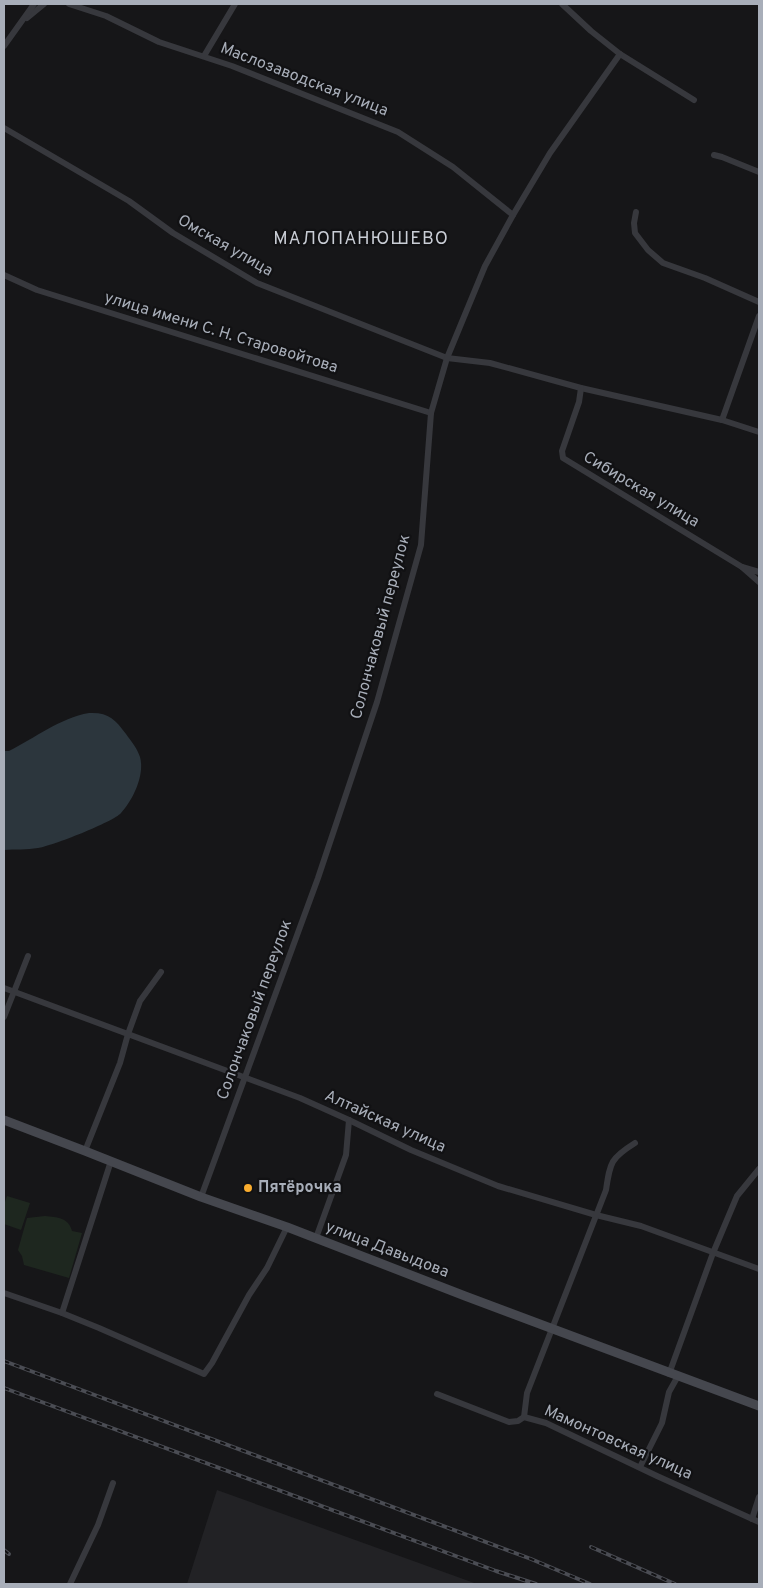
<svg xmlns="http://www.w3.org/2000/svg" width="763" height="1588" viewBox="0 0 763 1588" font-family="Overpass,sans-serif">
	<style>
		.built { fill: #222225 }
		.green { fill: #1e271f }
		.water { fill: #2c363d }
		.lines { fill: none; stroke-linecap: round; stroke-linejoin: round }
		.street { stroke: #37383d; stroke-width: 6 }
		.secondary { stroke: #45474e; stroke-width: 9 }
		.rail-casing { stroke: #4a4c53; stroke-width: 4 }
		.rail { stroke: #111113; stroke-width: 2; stroke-dasharray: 5.5; stroke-linecap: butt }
		.poi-dot { fill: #f9ac2e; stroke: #111113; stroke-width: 2 }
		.labels { text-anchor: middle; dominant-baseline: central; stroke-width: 4.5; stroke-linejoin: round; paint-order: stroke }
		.street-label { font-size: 16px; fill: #a8aeb9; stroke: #111113 }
		.poi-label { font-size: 16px; font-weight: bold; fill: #a8aeb9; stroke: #111113; text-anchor: start }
		.neighbourhood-label { font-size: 18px; letter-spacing: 1px; fill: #c9cdd5; stroke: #111113 }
	</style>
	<rect width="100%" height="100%" fill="#161618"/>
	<!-- built -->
	<path class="built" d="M217 1490 477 1584H187Z"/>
	<!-- green -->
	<g class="green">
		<path d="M7 1196 30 1203 21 1230 4 1224V1205Z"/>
		<path d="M45 1216C57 1217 69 1218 72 1231L82 1233 69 1278 24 1265 22 1256 18 1250 27 1218Z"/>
	</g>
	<!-- water -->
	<path class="water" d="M89 713C108 712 115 719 126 734 131 741 137 748 140 757 145 775 133 800 121 813 113 822 52 846 38 848 27 850 15 849 4 850V751H9C35 738 60 718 89 713Z"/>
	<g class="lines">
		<!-- street -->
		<g class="street">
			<path d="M69 4 106 16 159 42 232 66 398 132 453 167 513 215"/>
			<path d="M562 4 591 31 620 54 694 100"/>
			<path d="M27 18 44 4"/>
			<path d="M4 46 34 4"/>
			<path d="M204 56 235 4"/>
			<path d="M4 128 129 201 173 233 257 283 447 358 490 363 581 388 722 420 759 432"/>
			<path d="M714 155 722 157 759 172"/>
			<path d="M636 212 634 223 635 233 648 250 663 263 705 278 759 302"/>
			<path d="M4 275 37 290 431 413"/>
			<path d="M581 388 579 402 562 451 563 458 742 567"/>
			<path d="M722 420 759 316"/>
			<path d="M759 572 742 567 759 582"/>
			<path d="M4 988 300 1098 349 1120 411 1150 498 1186 596 1215 641 1226 759 1269"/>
			<path d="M4 1017 28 956"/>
			<path d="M85 1151 120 1063 128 1034 140 1001 161 972"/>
			<path d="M201 1197 318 878 377 702 421 545 431 413 447 358 485 266 513 215 550 153 620 54"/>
			<path d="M316 1238 346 1155 349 1120"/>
			<path d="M4 1293 62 1313 99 1328 204 1374 212 1363 249 1295 267 1268 287 1227"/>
			<path d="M62 1313 111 1161"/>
			<path d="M669 1374 713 1253 737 1196 759 1169"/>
			<path d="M437 1394 509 1422 518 1421 524 1417 546 1423 657 1476 759 1522"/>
			<path d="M524 1417 527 1393 606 1190C610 1162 611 1158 635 1143"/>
			<path d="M640 1467 662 1423 669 1392 678 1376"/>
			<path d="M752 1519 759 1497"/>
			<path d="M70 1584 98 1525 113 1483"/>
		</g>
		<!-- secondary -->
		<path class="secondary" d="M4 1120 85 1151 201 1197 287 1227 465 1296 759 1406"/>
		<!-- rail casing -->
		<g class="rail-casing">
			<g id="rail">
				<path d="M4 1361 531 1559 590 1584"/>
				<path d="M4 1388 496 1571 536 1584"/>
				<path d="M591 1547 675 1584"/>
				<path d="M4 1550 9 1554"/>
			</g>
		</g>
		<!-- rail -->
		<use href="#rail" class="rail"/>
	</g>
	<!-- markers -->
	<circle class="poi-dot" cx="248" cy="1188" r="5"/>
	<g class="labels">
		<!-- street labels -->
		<g class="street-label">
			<text transform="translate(304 80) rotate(21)">Маслозаводская улица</text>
			<text transform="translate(225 246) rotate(30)">Омская улица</text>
			<text transform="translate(221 333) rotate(17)">улица имени С. Н. Старовойтова</text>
			<text transform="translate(641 490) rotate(31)">Сибирская улица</text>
			<text transform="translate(381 627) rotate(-75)">Солончаковый переулок</text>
			<text transform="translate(255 1010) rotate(-70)">Солончаковый переулок</text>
			<text transform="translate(385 1122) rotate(24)">Алтайская улица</text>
			<text transform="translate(387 1250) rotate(21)">улица Давыдова</text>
			<text transform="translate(618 1443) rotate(24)">Мамонтовская улица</text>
		</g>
		<!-- poi labels -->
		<g class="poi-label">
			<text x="258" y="1188">Пятёрочка</text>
		</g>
		<!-- neighbourhood labels -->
		<g class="neighbourhood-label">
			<text x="361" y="239">МАЛОПАНЮШЕВО</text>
		</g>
	</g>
	<!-- border -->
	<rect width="763" height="1588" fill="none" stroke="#a8aeb9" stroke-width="10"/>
</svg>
